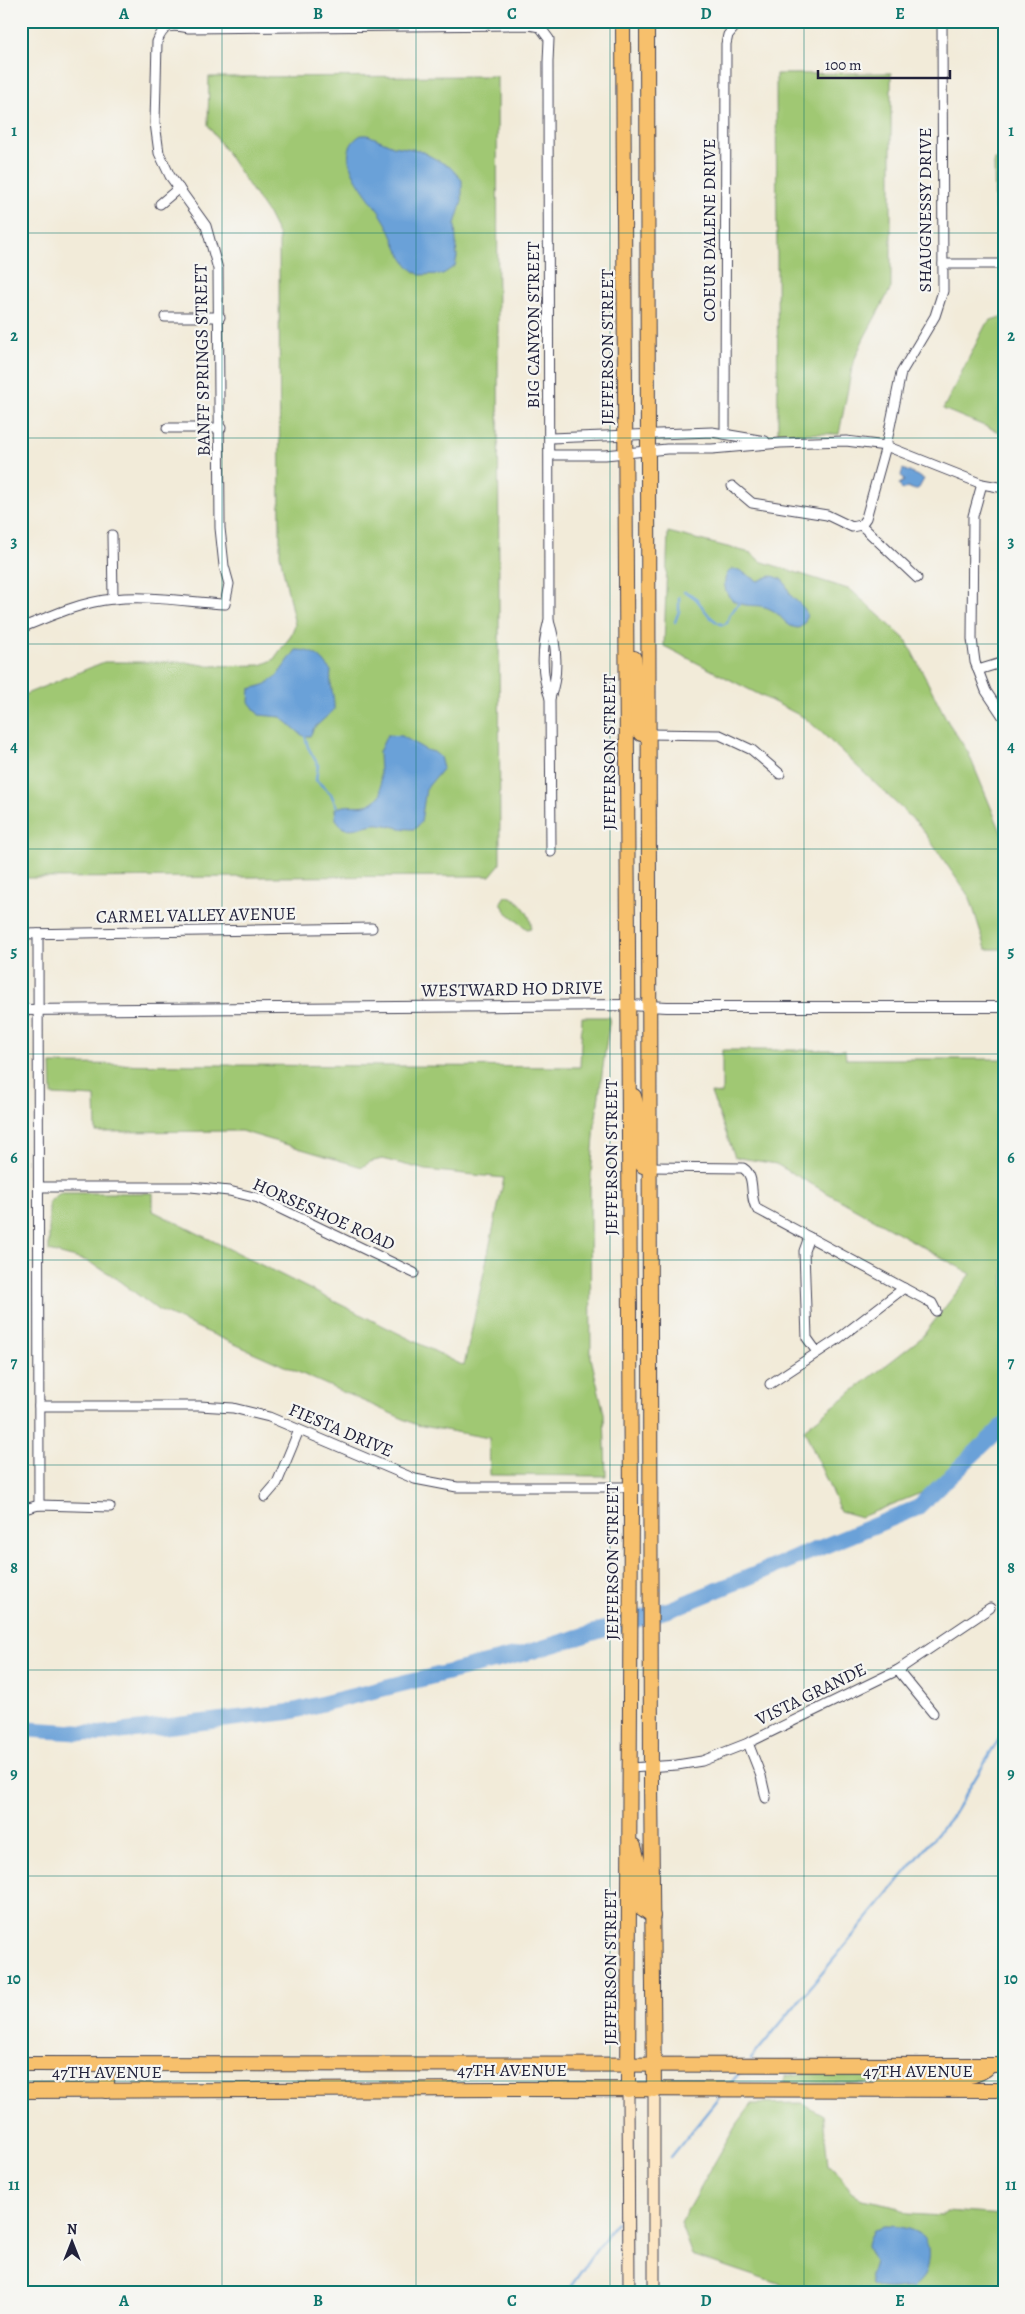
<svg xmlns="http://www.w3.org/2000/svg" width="1025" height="2314" viewBox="0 0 1025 2314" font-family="Alegreya,serif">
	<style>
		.green { fill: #a0c873; stroke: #617557 }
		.water { fill: #6aa1d8; stroke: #46628a }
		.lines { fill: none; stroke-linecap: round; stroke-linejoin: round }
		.stream { stroke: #6aa1d8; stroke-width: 2.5 }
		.river { stroke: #6aa1d8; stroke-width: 16 }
		.minor-casing { stroke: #414053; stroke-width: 11 }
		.tertiary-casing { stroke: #414053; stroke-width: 12 }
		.secondary-casing { stroke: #414053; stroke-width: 13 }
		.primary-casing { stroke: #414053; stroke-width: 16 }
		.minor { stroke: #fff; stroke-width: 9 }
		.tertiary { stroke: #fff; stroke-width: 10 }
		.secondary { stroke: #fce6c4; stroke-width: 11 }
		.primary { stroke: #f7c06c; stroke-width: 14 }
		.grid { fill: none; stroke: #0f766e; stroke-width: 1; stroke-opacity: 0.55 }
		.labels { text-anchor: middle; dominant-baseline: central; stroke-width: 4.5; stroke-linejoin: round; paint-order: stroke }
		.street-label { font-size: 18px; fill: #22223b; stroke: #f6f6f2 }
		.neatline { fill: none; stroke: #0f766e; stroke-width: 2 }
		.grid-label { font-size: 16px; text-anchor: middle; font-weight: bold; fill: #0f766e }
	</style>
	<rect width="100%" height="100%" fill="#f6f6f2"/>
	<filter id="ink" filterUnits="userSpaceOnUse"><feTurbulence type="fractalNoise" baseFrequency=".02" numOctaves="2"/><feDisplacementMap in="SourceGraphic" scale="10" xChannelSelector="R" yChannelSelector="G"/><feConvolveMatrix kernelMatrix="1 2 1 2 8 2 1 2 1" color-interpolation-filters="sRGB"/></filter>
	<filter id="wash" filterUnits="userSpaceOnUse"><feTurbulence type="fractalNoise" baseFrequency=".0096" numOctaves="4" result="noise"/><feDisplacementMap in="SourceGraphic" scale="20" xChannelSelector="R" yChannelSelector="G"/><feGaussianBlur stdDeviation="1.12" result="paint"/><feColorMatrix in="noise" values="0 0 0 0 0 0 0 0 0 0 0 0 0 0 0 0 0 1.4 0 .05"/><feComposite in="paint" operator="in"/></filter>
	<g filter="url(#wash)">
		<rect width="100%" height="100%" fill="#f2ebd9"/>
		<!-- green -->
		<g class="green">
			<path d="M891 73V288L863 340 853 363 839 434 778 433 776 74Z"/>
			<path d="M497 76 500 864 490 876 21 878V696L104 662H184L210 666 261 665 273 660 290 637 295 625 280 555 279 236 268 214 208 125 209 77Z"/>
			<path d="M994 160H1004V210H995Z"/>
			<path d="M1004 316V434L943 409 986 324 991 320Z"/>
			<path d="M668 532 751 553 760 561 851 590 906 640 948 722 968 752 1004 839V949H986L970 898 920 826 821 732 805 718 664 646Z"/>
			<path d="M505 896C517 895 533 916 531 928L527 929 505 911 501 902Z"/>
			<path d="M582 1017H610L595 1124 590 1188 591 1358 604 1413 606 1476 490 1475 489 1438 417 1425 158 1310 110 1274 87 1261 49 1251V1202L60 1193H153V1211L464 1366 504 1178 426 1170 382 1159 370 1162 362 1167 241 1131 96 1132 95 1097 52 1095 51 1064 580 1067Z"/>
			<path d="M722 1050H845L846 1059H1004V1433L936 1487 861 1517 840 1511 804 1429 921 1338 971 1274 776 1164 735 1157 711 1093 722 1094Z"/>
			<path d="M897 2072V2076L870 2083H785V2076L803 2073Z"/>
			<path d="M802 2103 823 2115 828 2165 835 2168 851 2192 862 2199 896 2206 908 2214 942 2216 946 2211 1004 2215V2293H804L692 2255 680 2223 735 2127 752 2104Z"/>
		</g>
		<!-- water -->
		<g class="water">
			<path d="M361 135H368L393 146 419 150 450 167 462 180V201L455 224 457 257 455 266 443 274 420 275C397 262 396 238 383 218 372 198 327 156 361 135Z"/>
			<path d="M903 469 924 479 919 488 915 490 907 487 902 490 899 484 904 481 901 475Z"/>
			<path d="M732 569 739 570 758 581C765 579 769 574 776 577 788 580 786 590 793 598 802 606 811 611 804 624L799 628C785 628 782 614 770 609 759 603 747 608 735 602 724 596 720 577 732 569Z"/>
			<path d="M296 650C314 650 322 657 331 671 329 685 335 696 334 710L314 728 310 736H303L281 717 259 715 249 702 250 689 264 685 276 677Z"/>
			<path d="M387 735 402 736 426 750 434 752 440 757 443 768 426 789 421 822 415 829C400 830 385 823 375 824 363 825 356 831 343 828L336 819 335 809C352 800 367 814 381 794L379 752Z"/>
			<path d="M884 2226C897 2226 912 2228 922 2236 931 2242 929 2265 925 2274 922 2280 917 2284 912 2288 898 2287 884 2293 872 2285L870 2274 874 2261C866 2245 864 2246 873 2229Z"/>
		</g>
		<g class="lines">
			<!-- stream -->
			<g class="stream">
				<path d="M684 592C702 596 703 618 723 625L727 623 730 614 739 603"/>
				<path d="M675 622 679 611V597"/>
				<path d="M305 736 308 747 318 765 316 780 331 794 337 807"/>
				<path d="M751 2059 953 1815 1004 1731"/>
				<path d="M730 2084 741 2071"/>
				<path d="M671 2157 722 2094"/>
				<path d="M566 2293 616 2222"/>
			</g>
			<!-- river -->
			<path class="river" d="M21 1729 100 1734 289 1712 526 1653 671 1609 917 1508 1004 1425"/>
		</g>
	</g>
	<g filter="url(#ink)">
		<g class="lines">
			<!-- minor casing -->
			<g class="minor-casing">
				<g id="minor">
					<path d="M993 21H1004"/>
					<path d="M160 204 179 188"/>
					<path d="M943 264H1004"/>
					<path d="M165 317H220"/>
					<path d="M167 428H221"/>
					<path d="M725 434 726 44 728 35 738 23 782 21"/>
					<path d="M550 438 712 432 765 441"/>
					<path d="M550 455H605L667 449H712L780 443 846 441 886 446 982 484 1004 488"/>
					<path d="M982 484 973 516 972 639 975 662 986 691 1004 718"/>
					<path d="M732 486 752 503 827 515 852 527 861 525 866 518 886 446 901 373 935 316 943 291 942 21"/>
					<path d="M861 525 917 578"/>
					<path d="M112 535 113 599"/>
					<path d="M549 621C557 645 559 674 550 698L551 852"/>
					<path d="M21 628C50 616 81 602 113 599 150 595 188 602 225 604L229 584 224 566 220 528 218 269 206 226 170 176 159 153 155 123 157 42C164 23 172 25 189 28L529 25 540 27 549 39 548 62 549 620C542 646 540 673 550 698"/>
					<path d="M978 670 1004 662"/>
					<path d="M649 734 720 735 752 750 780 774"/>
					<path d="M21 934 372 928"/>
					<path d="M38 934 39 1505"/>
					<path d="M650 1167 743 1168C757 1177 748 1197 757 1209L926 1300 932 1303 936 1311"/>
					<path d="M39 1187H191L229 1191 258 1198 414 1273"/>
					<path d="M809 1237 804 1251 807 1338 817 1352"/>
					<path d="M770 1384 838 1339 904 1288"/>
					<path d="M39 1406H199L233 1408 269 1417 415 1479 457 1487H631"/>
					<path d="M265 1497 277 1483 299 1430"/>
					<path d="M21 1510 39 1505 110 1507"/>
					<path d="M898 1670 933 1713"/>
					<path d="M748 1743 761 1776 766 1798"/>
					<path d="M630 1768 677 1765 702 1761 748 1743 898 1670 990 1608"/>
				</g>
			</g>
			<!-- tertiary casing -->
			<g class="tertiary-casing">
				<path id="tertiary" d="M21 1010 629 1005 667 1007H1004"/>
			</g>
			<!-- secondary casing -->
			<g class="secondary-casing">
				<g id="secondary">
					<path d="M628 2090 629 2293"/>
					<path d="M654 2090V2293"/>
				</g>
			</g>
			<!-- primary casing -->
			<g class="primary-casing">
				<g id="primary">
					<path d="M623 21 631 1507 628 2090"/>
					<path d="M647 21 651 1781 654 2090"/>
					<path d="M634 658 637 678 638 730 641 734H649"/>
					<path d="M634 1096 639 1115 640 1162 643 1166 650 1167"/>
					<path d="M634 1846 639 1865 640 1907 653 1916"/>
					<path d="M21 2064 1004 2065"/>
					<path d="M880 2085C890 2082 902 2077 913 2076 939 2075 972 2085 991 2065"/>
					<path d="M21 2091 511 2089 1004 2090"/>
					<path d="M106 2091 109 2065"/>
				</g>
			</g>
			<!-- minor -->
			<use href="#minor" class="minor"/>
			<!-- tertiary -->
			<use href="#tertiary" class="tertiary"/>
			<!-- secondary -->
			<use href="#secondary" class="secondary"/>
			<!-- primary -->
			<use href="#primary" class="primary"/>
		</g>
	</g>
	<!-- grid -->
	<path class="grid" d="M222 21V2293M416 21V2293M610 21V2293M804 21V2293M21 233H1004M21 438H1004M21 644H1004M21 849H1004M21 1054H1004M21 1260H1004M21 1465H1004M21 1670H1004M21 1876H1004M21 2081H1004"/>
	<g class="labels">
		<!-- street labels -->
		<g class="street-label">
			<text transform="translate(925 210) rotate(-90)">SHAUGNESSY DRIVE</text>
			<text transform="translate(709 230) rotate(-90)">COEUR D'ALENE DRIVE</text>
			<text transform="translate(533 325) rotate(-90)">BIG CANYON STREET</text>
			<text transform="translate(607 347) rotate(-90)">JEFFERSON STREET</text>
			<text transform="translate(202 360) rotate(-91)">BANFF SPRINGS STREET</text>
			<text transform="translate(609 752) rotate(-90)">JEFFERSON STREET</text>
			<text transform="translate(196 915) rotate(-1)">CARMEL VALLEY AVENUE</text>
			<text transform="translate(512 989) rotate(-1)">WESTWARD HO DRIVE</text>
			<text transform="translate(611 1157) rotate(-90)">JEFFERSON STREET</text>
			<text transform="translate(324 1214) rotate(24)">HORSESHOE ROAD</text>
			<text transform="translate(341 1430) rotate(23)">FIESTA DRIVE</text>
			<text transform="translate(612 1562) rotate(-90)">JEFFERSON STREET</text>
			<text transform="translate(811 1694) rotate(-26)">VISTA GRANDE</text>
			<text transform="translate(610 1967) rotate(-90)">JEFFERSON STREET</text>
			<text x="512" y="2070">47TH AVENUE</text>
			<text x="918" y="2071">47TH AVENUE</text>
			<text x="107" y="2072">47TH AVENUE</text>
		</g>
	</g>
	<!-- margin -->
	<rect width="1025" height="2314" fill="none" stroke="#f6f6f2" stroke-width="55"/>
	<!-- north arrow -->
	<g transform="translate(72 2242)" stroke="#f6f6f2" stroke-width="4" paint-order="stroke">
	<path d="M0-4L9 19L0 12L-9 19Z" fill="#22223b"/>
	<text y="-8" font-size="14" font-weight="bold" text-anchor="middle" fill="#22223b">N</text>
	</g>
	<!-- scale -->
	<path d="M818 70v8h132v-8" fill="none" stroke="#22223b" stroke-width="2.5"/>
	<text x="825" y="70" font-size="15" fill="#22223b" stroke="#f6f6f2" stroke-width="4" paint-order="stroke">100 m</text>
	<rect x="28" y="28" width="970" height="2258" class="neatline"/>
	<g class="grid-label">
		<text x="124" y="19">A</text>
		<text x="318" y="19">B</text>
		<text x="512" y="19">C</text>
		<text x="706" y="19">D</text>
		<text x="900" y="19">E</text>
		<text x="14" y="136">1</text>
		<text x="1011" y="136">1</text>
		<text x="14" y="341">2</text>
		<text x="1011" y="341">2</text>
		<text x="14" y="547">3</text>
		<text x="1011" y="547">3</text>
		<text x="14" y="752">4</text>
		<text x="1011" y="752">4</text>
		<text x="14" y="957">5</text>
		<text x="1011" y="957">5</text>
		<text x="14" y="1163">6</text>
		<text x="1011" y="1163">6</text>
		<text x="14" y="1368">7</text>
		<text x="1011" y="1368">7</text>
		<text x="14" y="1573">8</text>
		<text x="1011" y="1573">8</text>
		<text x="14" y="1779">9</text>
		<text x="1011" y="1779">9</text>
		<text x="14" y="1984">10</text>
		<text x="1011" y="1984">10</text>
		<text x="14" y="2190">11</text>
		<text x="1011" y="2190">11</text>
		<text x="124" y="2306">A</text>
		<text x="318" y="2306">B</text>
		<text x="512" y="2306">C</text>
		<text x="706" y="2306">D</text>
		<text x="900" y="2306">E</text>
	</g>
</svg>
